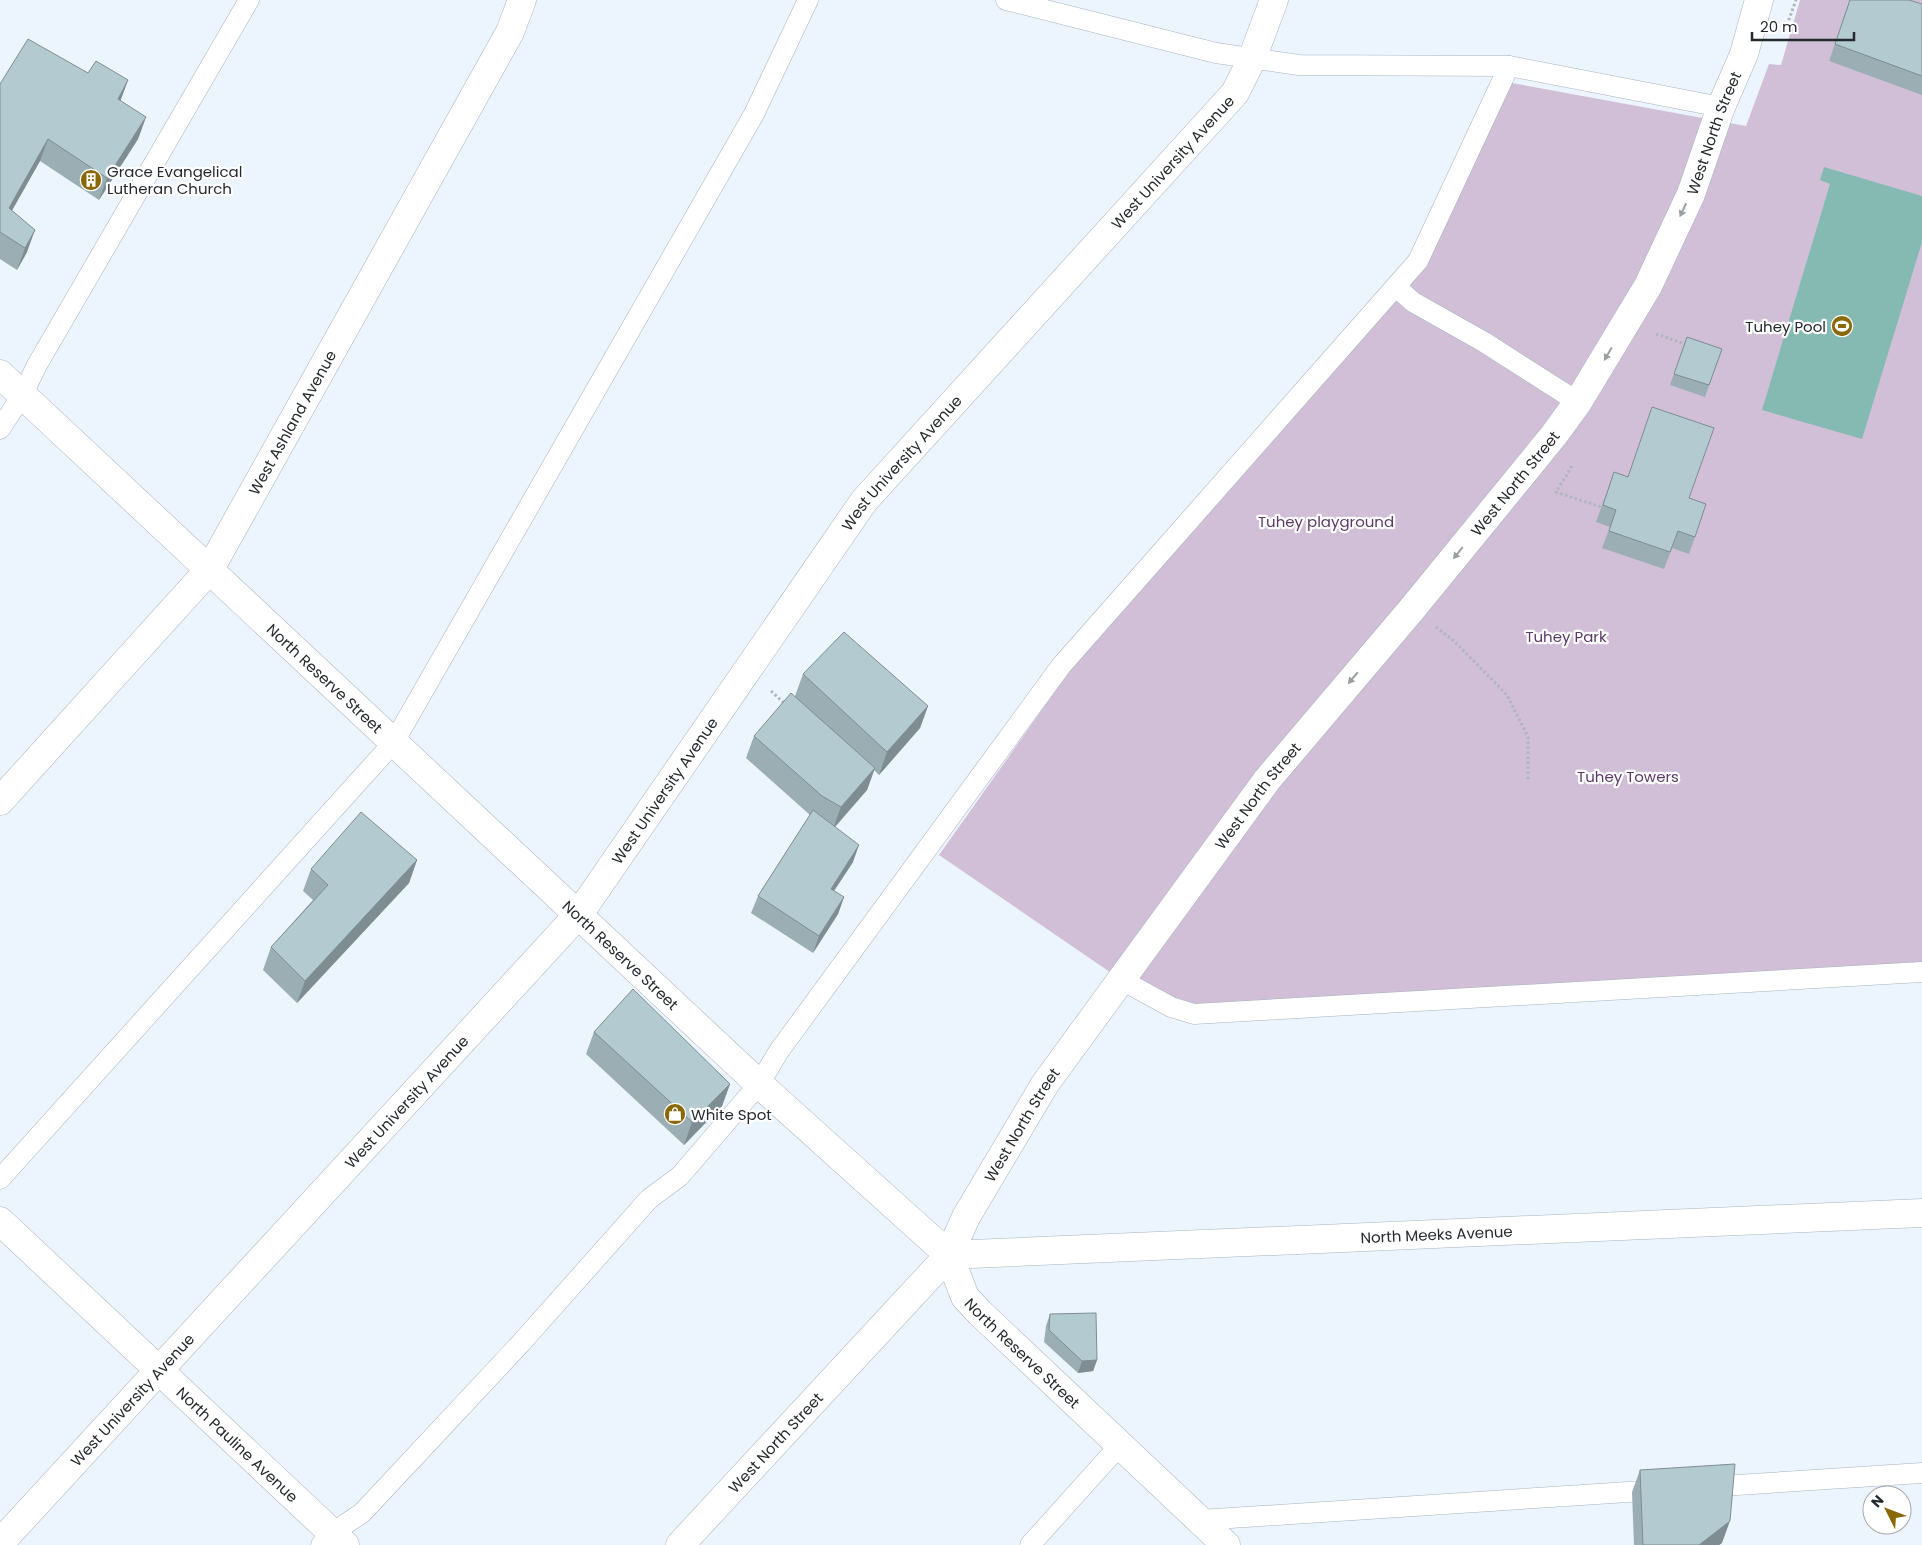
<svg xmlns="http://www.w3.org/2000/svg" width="1922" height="1545" viewBox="0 0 1922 1545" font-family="Poppins,sans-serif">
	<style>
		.green { fill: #d1bfd7 }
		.water { fill: #84bab2 }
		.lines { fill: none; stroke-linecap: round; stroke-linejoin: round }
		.lane-casing { stroke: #a6b3c2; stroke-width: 21 }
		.street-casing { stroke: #a6b3c2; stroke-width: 29 }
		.secondary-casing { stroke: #a6b3c2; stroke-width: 29 }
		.path { stroke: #afb6bf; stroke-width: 3; stroke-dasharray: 2.5 2.5; stroke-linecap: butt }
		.lane { stroke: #fff; stroke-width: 20 }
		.street { stroke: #fff; stroke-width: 28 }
		.secondary { stroke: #fff; stroke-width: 28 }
		.wall { fill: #9baeb4 }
		.shaded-wall { fill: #7e8d92 }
		.building { fill: #b4cad1; stroke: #7e8d92 }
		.oneway { fill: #9c9fa1 }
		.labels { text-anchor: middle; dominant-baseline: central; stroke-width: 4.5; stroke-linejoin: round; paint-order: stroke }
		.street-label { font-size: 15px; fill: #24292e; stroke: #fff }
		.poi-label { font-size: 15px; fill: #24292e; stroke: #fff; text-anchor: start }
		.park-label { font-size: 15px; fill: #5b3867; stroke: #fff }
	</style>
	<rect width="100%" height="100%" fill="#ecf4fe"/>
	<!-- green -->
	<path class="green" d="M1800 0H1922V972L1194 1014 1120 979 939 855 1066 676 1418 261 1512 83 1746 126 1769 64 1781 65Z"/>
	<!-- water -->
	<path class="water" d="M1824 167 1922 196V242L1862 439 1762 410 1830 184 1820 180Z"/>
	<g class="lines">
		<!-- lane casing -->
		<g class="lane-casing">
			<g id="lane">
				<path d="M1509 66 1721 107"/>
				<path d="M1396 287 1413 302 1484 342 1578 402"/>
				<path d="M0 429 23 394 37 365 249 0"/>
				<path d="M1120 979 1171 1007 1194 1014 1922 972"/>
				<path d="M0 1179 394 742 754 114 808 0"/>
				<path d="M1706 1487 1922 1473"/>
				<path d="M1200 1520 1659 1490"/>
				<path d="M321 1545 332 1533 362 1513 521 1343 649 1199 680 1176 759 1084 779 1051 1061 666 1418 261 1509 66 1299 65 1216 53 1006 0"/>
				<path d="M1030 1545 1120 1445"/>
			</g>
		</g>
		<!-- street casing -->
		<g class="street-casing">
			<g id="street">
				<path id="s1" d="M0 374 759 1084 949 1255 965 1297 980 1313 1226 1545"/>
				<path id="s2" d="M0 801 210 569 510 32 522 0"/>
				<path id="s3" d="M0 1221 345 1545"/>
				<path id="s4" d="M949 1255 1922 1213"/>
				<path id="s5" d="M680 1545 949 1255 966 1217 1045 1084 1267 780 1412 609 1554 435 1578 402 1648 286 1691 194 1721 107 1744 54 1759 0"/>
			</g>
		</g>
		<!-- secondary casing -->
		<g class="secondary-casing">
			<g id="secondary">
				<path id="s6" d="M0 1543 579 914 864 501 1235 93 1252 59 1274 0"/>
			</g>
		</g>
		<!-- path -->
		<g class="path">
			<path d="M1787 25 1796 0"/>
			<path d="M1656 334 1688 345"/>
			<path d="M1572 466 1556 492 1601 507"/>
			<path d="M1436 627 1454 641 1507 695 1528 737V781"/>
			<path d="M771 691 785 704"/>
		</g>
		<!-- lane -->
		<use href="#lane" class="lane"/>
		<!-- street -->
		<use href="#street" class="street"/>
		<!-- secondary -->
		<use href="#secondary" class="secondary"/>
	</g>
	<!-- wall -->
	<g class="wall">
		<path d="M1850 0H1909L1922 4V95L1829 61Z"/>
		<path d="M88 73 128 80 120 101 146 117 138 139 99 200 40 161 12 210 27 252 17 270 0 259V84Z"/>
		<path d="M1687 337 1722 349 1705 397 1670 385Z"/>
		<path d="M1614 472 1706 504 1689 554 1672 548 1664 569 1602 548 1610 527 1596 522Z"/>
		<path d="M803 674 928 706 920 728 879 775 874 770 867 790 835 827 853 862 834 891 844 897 838 914 813 953 751 913 758 896 810 815 746 758 754 736 795 696Z"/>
		<path d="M417 860 409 883 297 1003 263 970 271 947 313 900 303 891 311 869Z"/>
		<path d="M594 1032 730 1084 722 1106 684 1145 586 1054Z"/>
		<path d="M1050 1314 1097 1360 1093 1371 1078 1373 1044 1342 1046 1326Z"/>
		<path d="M1640 1470 1722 1543 1719 1545H1634L1632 1492Z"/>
	</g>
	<!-- shaded-wall -->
	<g class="shaded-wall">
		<path d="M128 80 120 102 118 99Z"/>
		<path d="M146 117 138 139 99 200 107 178Z"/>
		<path d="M48 139 40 161 1 230 9 208Z"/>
		<path d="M35 230 27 252 17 270 25 248Z"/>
		<path d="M928 706 920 728 879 775 887 752Z"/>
		<path d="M875 768 867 790 833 829 841 807Z"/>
		<path d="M859 845 853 862 824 906 831 889Z"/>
		<path d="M417 860 409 883 297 1003 305 981Z"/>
		<path d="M844 897 838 914 813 953 819 936Z"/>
		<path d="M730 1084 722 1106 684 1145 692 1122Z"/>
		<path d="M1097 1360 1093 1371 1078 1373 1082 1361Z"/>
		<path d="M1730 1521 1722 1543 1719 1545H1699Z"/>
	</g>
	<!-- building -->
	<g class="building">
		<path d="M1850 0H1909L1922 4V76L1835 44Z"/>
		<path d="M28 39 88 73 96 61 128 80 118 99 146 117 107 178 48 139 9 208 35 230 25 248 0 232V84Z"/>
		<path d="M1687 337 1722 349 1709 385 1674 374Z"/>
		<path d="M1652 407 1714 428 1689 498 1706 504 1695 537 1678 531 1670 552 1609 531 1616 510 1603 505 1614 472 1628 477Z"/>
		<path d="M844 632 928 706 887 752 803 674Z"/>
		<path d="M791 693 875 768 841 807 822 796 754 736Z"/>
		<path d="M813 810 859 845 831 889 844 897 819 936 758 896Z"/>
		<path d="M361 812 417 860 305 981 271 947 328 885 311 869Z"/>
		<path d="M633 989 730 1084 692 1122 594 1032Z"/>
		<path d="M1096 1313 1097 1360 1082 1361 1049 1330 1050 1314Z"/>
		<path d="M1735 1464 1730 1521 1699 1545H1643L1640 1470Z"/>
	</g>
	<!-- one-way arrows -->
	<defs><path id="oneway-solid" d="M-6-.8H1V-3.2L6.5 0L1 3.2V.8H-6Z" transform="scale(1.25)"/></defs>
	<g class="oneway">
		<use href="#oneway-solid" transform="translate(1683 210) rotate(115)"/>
		<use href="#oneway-solid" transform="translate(1608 354) rotate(120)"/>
		<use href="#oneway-solid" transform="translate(1458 553) rotate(129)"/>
		<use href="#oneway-solid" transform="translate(1353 678) rotate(130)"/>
	</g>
	<!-- icons -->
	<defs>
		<g id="building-disc" transform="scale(1.125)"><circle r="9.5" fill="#8a6807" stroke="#fff"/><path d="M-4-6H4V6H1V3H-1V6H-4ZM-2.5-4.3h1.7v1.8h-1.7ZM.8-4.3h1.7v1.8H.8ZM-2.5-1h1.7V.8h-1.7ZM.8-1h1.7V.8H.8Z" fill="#fff"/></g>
		<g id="stadium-disc" transform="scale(1.125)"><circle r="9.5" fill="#8a6807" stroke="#fff"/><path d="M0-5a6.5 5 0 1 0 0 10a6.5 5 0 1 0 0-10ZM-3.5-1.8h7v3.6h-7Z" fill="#fff"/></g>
		<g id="shop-disc" transform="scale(1.125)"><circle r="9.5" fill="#8a6807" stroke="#fff"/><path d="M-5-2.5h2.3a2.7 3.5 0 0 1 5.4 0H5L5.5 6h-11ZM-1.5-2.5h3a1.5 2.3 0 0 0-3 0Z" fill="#fff"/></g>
	</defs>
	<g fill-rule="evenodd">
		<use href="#building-disc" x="91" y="180"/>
		<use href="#stadium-disc" x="1842" y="326"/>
		<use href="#shop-disc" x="675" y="1114"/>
	</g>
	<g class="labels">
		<!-- street labels -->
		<g class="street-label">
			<text stroke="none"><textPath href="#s5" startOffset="1760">West North Street</textPath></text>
			<text stroke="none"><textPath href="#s6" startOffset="1815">West University Avenue</textPath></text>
			<text stroke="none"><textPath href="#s2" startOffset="481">West Ashland Avenue</textPath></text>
			<text stroke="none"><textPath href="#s6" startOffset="1410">West University Avenue</textPath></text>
			<text stroke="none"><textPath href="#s5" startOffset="1355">West North Street</textPath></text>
			<text stroke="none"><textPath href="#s1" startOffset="445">North Reserve Street</textPath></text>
			<text stroke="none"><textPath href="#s6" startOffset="1005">West University Avenue</textPath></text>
			<text stroke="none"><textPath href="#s5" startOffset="950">West North Street</textPath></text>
			<text stroke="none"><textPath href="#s1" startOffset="850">North Reserve Street</textPath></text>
			<text stroke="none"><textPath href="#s6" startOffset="600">West University Avenue</textPath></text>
			<text stroke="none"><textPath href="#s5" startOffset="545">West North Street</textPath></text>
			<text stroke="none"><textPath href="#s4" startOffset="488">North Meeks Avenue</textPath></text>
			<text stroke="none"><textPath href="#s1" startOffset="1420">North Reserve Street</textPath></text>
			<text stroke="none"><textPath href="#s6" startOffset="195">West University Avenue</textPath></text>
			<text stroke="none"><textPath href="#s5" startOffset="140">West North Street</textPath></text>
			<text stroke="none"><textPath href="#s3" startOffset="326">North Pauline Avenue</textPath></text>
		</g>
		<!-- poi labels -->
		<g class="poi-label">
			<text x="107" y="171">Grace Evangelical<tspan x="107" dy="17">Lutheran Church</tspan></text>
			<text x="1826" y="326" text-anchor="end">Tuhey Pool</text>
			<text x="691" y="1114">White Spot</text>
		</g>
		<!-- park labels -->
		<g class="park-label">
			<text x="1326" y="521">Tuhey playground</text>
			<text x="1566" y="636">Tuhey Park</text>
			<text x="1628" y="776">Tuhey Towers</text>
		</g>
	</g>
	<!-- north arrow -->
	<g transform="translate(1887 1510) rotate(312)"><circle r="24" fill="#ffffff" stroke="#a7a9ab"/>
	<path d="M0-4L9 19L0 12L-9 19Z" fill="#8a6807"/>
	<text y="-8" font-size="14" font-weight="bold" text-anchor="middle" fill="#24292e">N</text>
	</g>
	<!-- scale -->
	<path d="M1752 32v8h102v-8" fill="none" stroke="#24292e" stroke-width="2.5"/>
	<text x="1760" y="32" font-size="15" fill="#24292e" stroke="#ffffff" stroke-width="4" paint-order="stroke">20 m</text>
</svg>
